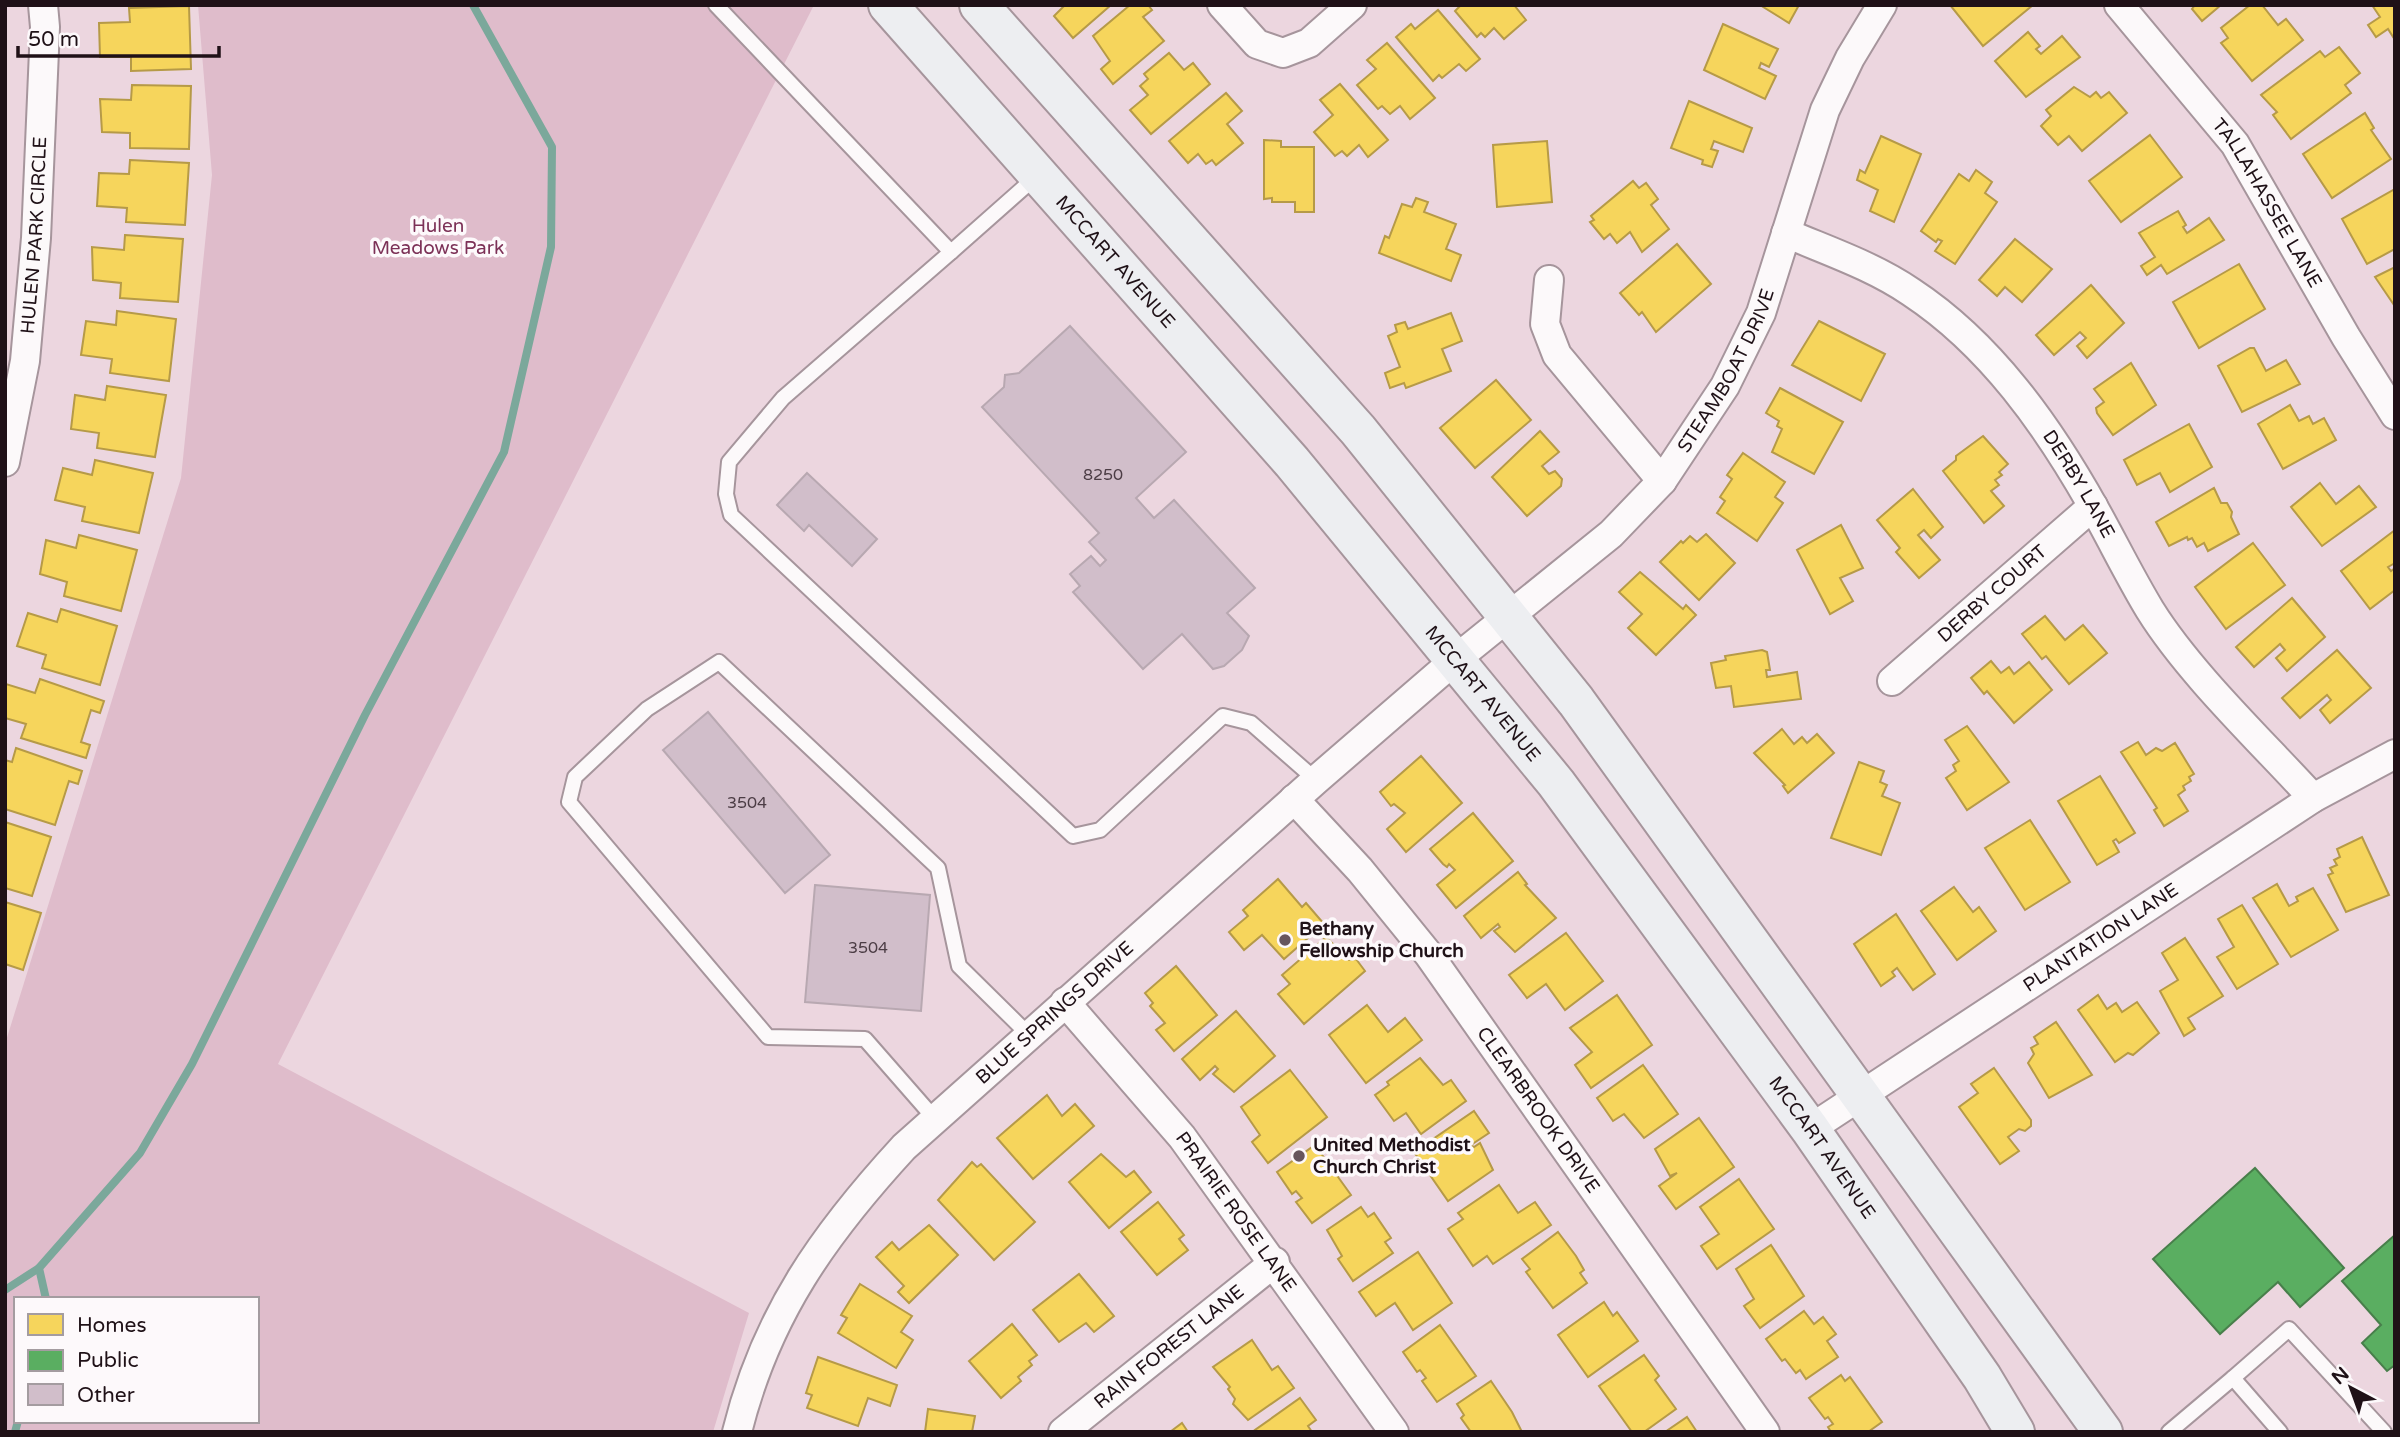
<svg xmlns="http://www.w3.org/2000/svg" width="2400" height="1437" viewBox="0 0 2400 1437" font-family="'Varela Round',sans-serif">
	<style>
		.green { fill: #dfbccb; fill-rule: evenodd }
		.homes { fill: #f6d55c; stroke: #b69a47; stroke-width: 2 }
		.public { fill: #5aae61; stroke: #487f4b; stroke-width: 2 }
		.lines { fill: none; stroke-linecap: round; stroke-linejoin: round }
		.stream { stroke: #7ba89b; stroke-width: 8 }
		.building { fill: #d1beca; stroke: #b8a8b1; stroke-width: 2 }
		.lane-casing { stroke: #a6959c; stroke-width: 18 }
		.street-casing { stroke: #a6959c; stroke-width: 32 }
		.secondary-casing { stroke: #a6959c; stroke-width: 42 }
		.lane { stroke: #fcf9fa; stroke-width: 14 }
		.street { stroke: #fcf9fa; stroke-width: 28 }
		.secondary { stroke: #edeef1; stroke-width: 38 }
		.poi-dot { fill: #67565d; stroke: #fdf9fb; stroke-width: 2.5 }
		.labels { text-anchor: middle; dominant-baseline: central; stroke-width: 7; stroke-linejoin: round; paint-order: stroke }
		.number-label { font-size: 16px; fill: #4c3d45 }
		.street-label { font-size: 19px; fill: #1f1117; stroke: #fdf9fb }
		.park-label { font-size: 19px; fill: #7c3157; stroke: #fdf9fb }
		.poi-label { font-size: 19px; font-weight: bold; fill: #1f1117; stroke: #fdf9fb; text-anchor: start }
	</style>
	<rect width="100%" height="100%" fill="#ecd6df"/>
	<!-- green -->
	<path class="green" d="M198 5H814L278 1064 749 1313 713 1432H5V1044L181 478 212 175ZM16 1299H257V1421H16Z"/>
	<!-- homes -->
	<g class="homes">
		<path d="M1111 5 1073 38 1054 16 1065 5Z"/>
		<path d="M1130 5H1148L1152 10 1143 17 1164 41 1113 84 1101 69 1110 61 1093 36Z"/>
		<path d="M1461 5H1514L1526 20 1504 39 1494 28 1485 37 1481 33 1477 37 1455 11Z"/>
		<path d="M1760 5H1799L1789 23Z"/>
		<path d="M1950 5H2033L1983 46Z"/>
		<path d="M2221 5 2202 21 2192 9 2195 5Z"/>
		<path d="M2250 5H2262L2278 25 2286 19 2303 40 2252 81 2221 43 2228 38 2221 28Z"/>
		<path d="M2372 5H2395V40L2388 29 2376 37 2368 25 2380 17Z"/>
		<path d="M189 6 191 69 131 71V57H100L99 23 130 22 129 8Z"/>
		<path d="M1438 10 1480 59 1466 71 1459 64 1442 78 1439 75 1433 81 1396 37 1411 24 1415 29Z"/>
		<path d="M1723 24 1778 49 1769 67 1761 63 1759 68 1776 76 1765 99 1704 70Z"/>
		<path d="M2028 32 2040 46 2036 49 2041 54 2062 36 2080 57 2026 97 1995 61Z"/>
		<path d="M1387 43 1435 98 1410 119 1400 106 1390 114 1382 106 1378 109 1357 85 1376 69 1367 60Z"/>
		<path d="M2339 47 2360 73 2345 85 2351 93 2291 139 2273 115 2277 112 2261 95 2320 51 2325 57Z"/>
		<path d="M1169 53 1184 70 1193 63 1210 84 1151 134 1130 110 1148 95 1140 86 1148 79 1144 74Z"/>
		<path d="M1340 84 1388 140 1368 157 1359 145 1347 156 1342 151 1335 156 1314 132 1333 115 1320 100Z"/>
		<path d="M132 85 191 86 189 149 130 148V133L102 132 100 99 131 100Z"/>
		<path d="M2074 87 2090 97 2096 92 2101 98 2109 92 2127 113 2082 151 2069 136 2058 145 2041 126 2051 116 2046 110Z"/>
		<path d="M1226 93 1242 111 1227 124 1243 143 1216 165 1212 160 1206 164 1198 154 1188 163 1169 141Z"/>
		<path d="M1689 101 1752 128 1743 152 1714 141 1711 149 1718 151 1712 167 1702 164 1703 160 1671 148Z"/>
		<path d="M2365 113 2374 128 2371 130 2391 159 2332 198 2303 154Z"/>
		<path d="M2150 135 2182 177 2121 222 2089 181Z"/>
		<path d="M1881 136 1921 154 1894 222 1870 211 1878 190 1857 180 1860 170 1865 173Z"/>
		<path d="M1264 140 1281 141V147H1314V212H1295V202H1272V198L1264 199Z"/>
		<path d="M1547 141 1552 202 1497 207 1493 145Z"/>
		<path d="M130 160 189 163 185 225 126 222 127 208 97 206 99 173 129 174Z"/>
		<path d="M1976 170 1992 182 1985 193 1997 202 1955 264 1935 251 1942 241 1938 239 1936 242 1921 231 1959 174 1969 181Z"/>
		<path d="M1633 181 1639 188 1646 183 1658 199 1651 205 1669 229 1642 252 1630 232 1617 243 1610 234 1604 239 1590 222 1594 220 1591 216Z"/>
		<path d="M2395 189V249L2367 264 2342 219Z"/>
		<path d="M1416 198 1428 202 1424 212 1456 224 1446 249 1461 255 1451 281 1379 253 1385 236 1389 238 1402 204 1412 207Z"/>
		<path d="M2178 211 2186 225 2183 227 2187 233 2209 218 2224 240 2167 274 2161 265 2147 275 2141 266 2155 257 2139 233Z"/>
		<path d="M125 235 183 239 178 302 120 298 121 283 93 280 92 247 124 250Z"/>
		<path d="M2015 239 2052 269 2022 302 2005 287 1997 296 1979 280Z"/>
		<path d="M1677 244 1711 284 1656 332 1642 312 1639 315 1620 293Z"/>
		<path d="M2239 264 2265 309 2199 348 2173 302Z"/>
		<path d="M2395 267V305H2394L2375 277Z"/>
		<path d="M2091 285 2124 323 2087 358 2077 346 2086 338 2080 332 2054 355 2036 335Z"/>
		<path d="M117 311 176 319 169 381 110 373 112 359 81 355 86 321 116 325Z"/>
		<path d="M1451 313 1462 341 1442 349 1451 371 1406 388 1404 383 1390 388 1385 373 1400 367 1388 336 1397 332 1395 325 1405 322 1408 329Z"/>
		<path d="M1819 321 1885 354 1861 401 1792 365Z"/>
		<path d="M2250 348H2254L2266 371 2286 360 2300 384 2242 412 2218 366Z"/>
		<path d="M2131 363 2156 405 2113 435 2097 413 2096 408 2104 402 2094 389Z"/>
		<path d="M1496 380 1531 420 1475 468 1440 428Z"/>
		<path d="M107 386 166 395 155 457 97 448 99 433 71 429 75 395 105 400Z"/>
		<path d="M1780 388 1843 422 1814 474 1772 452 1782 429 1777 426 1779 421 1766 413Z"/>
		<path d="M2290 405 2299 421 2309 416 2313 424 2324 418 2336 440 2283 469 2258 424Z"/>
		<path d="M2189 424 2212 467 2170 492 2160 473 2137 485 2124 460Z"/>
		<path d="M1540 431 1559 452 1542 466 1549 474 1555 471 1562 479 1561 486 1527 516 1492 477Z"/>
		<path d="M1983 436 2008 464 1999 472 2002 475 1995 480 1999 485 1991 491 2004 506 1984 523 1943 471 1956 460V456Z"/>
		<path d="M1743 453 1785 482 1775 497 1783 503 1757 541 1717 513 1725 501 1720 497 1732 479 1727 475Z"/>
		<path d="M95 460 153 473 139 533 82 521 85 507 55 500 63 468 92 475Z"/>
		<path d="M2320 483 2336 504 2359 486 2376 507 2322 546 2291 507Z"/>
		<path d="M2214 488 2221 503H2227L2232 512 2231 517 2239 534 2208 551 2204 543 2197 547 2192 538 2188 540 2187 537 2169 546 2156 522Z"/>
		<path d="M1913 489 1943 527 1931 538 1924 530 1918 535 1940 560 1919 578 1896 552 1900 548 1877 520Z"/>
		<path d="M1841 525 1863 568 1840 578 1853 601 1830 614 1797 550Z"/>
		<path d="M2395 530V563L2388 567 2391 571 2395 568V590L2370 609 2341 571Z"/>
		<path d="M1706 534 1735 563 1699 600 1660 562 1681 541 1683 543 1690 536 1697 542Z"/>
		<path d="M79 535 137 550 121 611 64 596 67 582 40 574 46 540 76 548Z"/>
		<path d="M2253 543 2285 585 2226 629 2195 587Z"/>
		<path d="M1640 572 1683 609 1686 605 1696 615 1656 655 1628 628 1642 614 1619 592Z"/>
		<path d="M2292 598 2325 637 2287 671 2276 658 2285 650 2280 644 2254 667 2236 647Z"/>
		<path d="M61 609 117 626 100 685 42 668 46 655 17 646 28 613 57 622Z"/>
		<path d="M2045 616 2065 640 2083 625 2107 653 2069 684 2046 656 2042 659 2022 634Z"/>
		<path d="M1762 650 1767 652 1770 670H1766L1767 677 1797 672 1801 699 1734 707 1731 686 1716 688 1711 663 1726 660 1725 656Z"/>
		<path d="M2337 650 2371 688 2330 723 2320 710 2331 700 2327 695 2300 718 2282 698Z"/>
		<path d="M1991 661 2001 673 2009 667 2014 674 2029 662 2052 690 2014 723 1987 691 1984 694 1971 678Z"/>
		<path d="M40 679 104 701 100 713 91 710 81 742 90 745 86 758 21 738 26 724 5 718 6 684 35 693Z"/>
		<path d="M1967 726 2009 782 1967 810 1946 778 1956 771 1953 765 1959 761 1945 740Z"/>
		<path d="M1782 729 1794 744 1802 737 1807 743 1817 734 1834 753 1788 793 1783 786 1785 785 1754 753Z"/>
		<path d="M2138 742 2146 755 2156 748 2162 751 2175 743 2194 774 2189 777 2191 781 2183 786 2185 790 2178 795 2188 811 2164 826 2154 810 2157 808 2121 752Z"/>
		<path d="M16 748 82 771 78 784 69 781 55 825 5 809V760L12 762Z"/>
		<path d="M1421 756 1462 803 1406 852 1387 829 1405 813 1394 804 1391 806 1380 792Z"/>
		<path d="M1859 762 1884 771 1880 782 1887 785 1882 796 1900 803 1881 855 1831 838Z"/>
		<path d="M2100 776 2135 833 2119 843 2116 839 2113 841 2119 852 2097 865 2058 801Z"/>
		<path d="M1473 813 1513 861 1456 908 1437 885 1455 870 1449 864 1447 867 1443 864 1430 849Z"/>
		<path d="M2030 820 2070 882 2025 910 1985 848Z"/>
		<path d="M5 822 51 837 32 896 5 888Z"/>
		<path d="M2362 837 2389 895 2346 912 2328 875 2333 873 2330 868 2337 865 2334 860 2340 857 2337 849Z"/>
		<path d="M1518 872 1527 884 1525 885 1556 918 1515 952 1494 931 1500 927 1498 924 1481 938 1464 916Z"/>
		<path d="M1278 879 1302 907 1306 903 1324 924 1284 959 1262 935 1244 950 1229 932 1248 916 1243 910Z"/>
		<path d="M2277 884 2289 906 2298 901 2296 897 2313 888 2338 930 2291 957 2253 898Z"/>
		<path d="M1954 887 1973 912 1979 907 1996 931 1957 960 1921 911Z"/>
		<path d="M5 902 41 913 23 970 5 964Z"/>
		<path d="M2242 905 2278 964 2237 989 2217 957 2234 947 2218 919Z"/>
		<path d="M1896 914 1935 974 1913 990 1897 968 1892 972 1895 976 1881 986 1854 944Z"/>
		<path d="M1566 933 1603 981 1565 1010 1546 984 1527 998 1509 975Z"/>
		<path d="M1326 937 1349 960 1356 959 1365 971 1304 1024 1278 994 1290 984 1282 975Z"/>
		<path d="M2185 938 2223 996 2188 1018 2195 1029 2184 1036 2160 991 2178 980 2162 953Z"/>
		<path d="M1176 966 1217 1015 1174 1051 1156 1030 1165 1023 1150 1006 1153 1003 1145 993Z"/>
		<path d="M1617 995 1652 1045 1591 1088 1575 1065 1592 1052 1570 1028Z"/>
		<path d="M2098 995 2107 1009 2116 1003 2122 1012 2137 1002 2159 1033 2133 1055 2128 1053 2115 1062 2078 1010Z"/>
		<path d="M1367 1005 1388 1032 1405 1018 1422 1040 1366 1083 1329 1035Z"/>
		<path d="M1236 1011 1275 1056 1234 1092 1213 1074 1218 1069 1215 1066 1200 1080 1182 1059Z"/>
		<path d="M2056 1022 2092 1075 2049 1098 2028 1063 2034 1054 2031 1048 2038 1044 2034 1037Z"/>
		<path d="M1420 1058 1443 1085 1451 1080 1466 1101 1421 1134 1406 1113 1394 1121 1375 1095 1389 1085 1387 1082Z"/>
		<path d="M1643 1065 1678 1114 1644 1138 1624 1114 1613 1121 1597 1098Z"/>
		<path d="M1994 1068 2031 1120V1126L2025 1131 2019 1129 2008 1137 2019 1151 2000 1164 1959 1107 1978 1093 1971 1084Z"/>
		<path d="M1290 1070 1327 1117 1268 1163 1252 1142 1260 1135 1241 1107Z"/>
		<path d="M1047 1095 1062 1116 1075 1104 1094 1126 1033 1179 997 1138Z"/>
		<path d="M1474 1111 1489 1133 1471 1145 1474 1147 1480 1143 1493 1170 1448 1201 1414 1152Z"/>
		<path d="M1699 1118 1734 1167 1676 1209 1659 1186 1677 1173 1670 1176 1655 1149Z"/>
		<path d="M1315 1145 1351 1195 1312 1223 1296 1202 1302 1198 1296 1191 1292 1194 1277 1172Z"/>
		<path d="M1101 1154 1126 1177 1134 1171 1151 1192 1109 1228 1069 1182Z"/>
		<path d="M972 1162 977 1167 981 1164 1035 1222 994 1260 938 1200Z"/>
		<path d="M1739 1179 1774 1229 1717 1269 1701 1246 1719 1234 1700 1207Z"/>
		<path d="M1499 1185 1518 1213 1535 1202 1551 1225 1493 1264 1487 1256 1473 1266 1448 1229 1463 1219 1458 1213Z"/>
		<path d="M1158 1202 1184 1235 1179 1239 1188 1250 1157 1275 1121 1232Z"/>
		<path d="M1361 1207 1368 1217 1374 1213 1391 1238 1385 1242 1393 1253 1353 1281 1338 1259 1342 1256 1327 1230Z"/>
		<path d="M929 1225 958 1255 909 1303 898 1292 904 1286 876 1257 892 1242 899 1250Z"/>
		<path d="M1558 1232 1576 1256 1584 1270 1580 1273 1587 1283 1553 1308 1526 1272 1530 1269 1522 1259Z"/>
		<path d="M1771 1245 1804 1296 1760 1328 1744 1306 1754 1299 1736 1269Z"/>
		<path d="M1418 1252 1452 1303 1413 1330 1395 1303 1376 1316 1359 1292Z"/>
		<path d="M1079 1274 1114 1316 1094 1332 1086 1323 1059 1342 1033 1310Z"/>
		<path d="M860 1284 912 1316 901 1332 913 1340 896 1368 838 1333 847 1318 841 1315Z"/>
		<path d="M1604 1302 1613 1316 1617 1312 1638 1341 1588 1377 1558 1335Z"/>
		<path d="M1804 1311 1814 1324 1823 1317 1836 1334 1827 1341 1838 1357 1806 1379 1800 1370 1796 1373 1785 1359 1782 1361 1766 1339Z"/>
		<path d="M1012 1324 1037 1355 1029 1361 1032 1365 1018 1377 1021 1381 1001 1398 969 1361Z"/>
		<path d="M1440 1325 1476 1376 1437 1402 1422 1381 1426 1378 1420 1370 1417 1372 1403 1352Z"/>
		<path d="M1252 1340 1272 1370 1278 1366 1294 1388 1248 1420 1233 1404 1235 1399 1228 1389 1230 1387 1213 1367Z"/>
		<path d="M1644 1355 1659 1376 1655 1380 1676 1409 1644 1432H1632L1599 1386Z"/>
		<path d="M818 1357 897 1385 890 1406 868 1398 858 1426 807 1408 812 1395 806 1393Z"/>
		<path d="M1841 1375 1845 1381 1850 1377 1882 1422 1868 1432H1831L1828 1427 1833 1424 1828 1417 1825 1419 1809 1398Z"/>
		<path d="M1491 1381 1512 1412 1522 1432H1471L1461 1418 1464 1415 1457 1404Z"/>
		<path d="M1300 1398 1316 1420 1308 1426 1312 1432H1257L1255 1430Z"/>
		<path d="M928 1409 975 1416 972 1432H925Z"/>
		<path d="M1687 1417 1697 1432H1665Z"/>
		<path d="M1182 1423 1188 1432H1170Z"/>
	</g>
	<!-- public -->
	<g class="public">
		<path d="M2255 1168 2344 1268 2300 1307 2278 1282 2220 1334 2153 1259Z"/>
		<path d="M2395 1235V1365L2387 1371 2362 1343 2381 1325 2342 1281Z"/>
	</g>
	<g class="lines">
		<!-- stream -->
		<g class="stream">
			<path d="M5 1290 39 1268"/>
			<path d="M46 1299 39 1268 140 1153 192 1064 365 715 504 452 551 247 552 147 473 5"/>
			<path d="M15 1432 18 1421"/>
		</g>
	</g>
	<!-- building -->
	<g class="building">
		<path d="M1070 326 1186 452 1136 498 1154 518 1174 500 1255 588 1227 613 1249 636 1242 650 1224 666 1213 669 1182 634 1143 669 1073 592 1080 586 1070 574 1091 556 1100 566 1106 560 1089 542 1099 533 982 407 1004 387 1005 375 1019 373Z"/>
		<path d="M807 473 877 539 852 566 809 525 804 531 777 505Z"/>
		<path d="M708 712 830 855 785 893 663 750Z"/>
		<path d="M815 885 930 895 921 1011 805 1002Z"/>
	</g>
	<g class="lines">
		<!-- lane casing -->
		<g class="lane-casing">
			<g id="lane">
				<path d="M716 5 951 252 1038 175"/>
				<path d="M951 252 783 398 729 462 726 494 731 515 1073 836 1100 830 1223 716 1251 723 1316 780"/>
				<path d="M935 1119 865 1039 768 1037 569 802 575 777 647 709 719 662 938 868 959 966 1029 1035"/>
				<path d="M2233 1378 2289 1329 2384 1432"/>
				<path d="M2169 1432 2233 1378 2280 1432"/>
			</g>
		</g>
		<!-- street casing -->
		<g class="street-casing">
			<g id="street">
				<path d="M1222 5 1257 44 1283 53 1309 43 1352 5"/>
				<path id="s1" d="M2119 5 2235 144 2346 337 2395 415"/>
				<path id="s2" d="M1786 233C1828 251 1873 266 1911 292 1990 344 2048 426 2094 508 2113 542 2130 577 2150 610 2190 674 2261 741 2313 798"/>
				<path d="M1549 280 1545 324 1557 355 1662 481"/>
				<path id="s3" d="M5 462 25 361 36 238 45 27 43 5"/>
				<path id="s4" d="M1892 681 2093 506"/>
				<path id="s5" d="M1294 799 1360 870 1429 955 1765 1432"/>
				<path id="s6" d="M1065 1002 1182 1137 1394 1432"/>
				<path id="s7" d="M1810 1129 2313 798 2395 754"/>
				<path id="s8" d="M737 1432C766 1315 824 1234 904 1147L1316 780 1456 659 1611 534 1662 481 1725 386 1761 313 1825 110 1850 58 1882 5"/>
				<path id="s9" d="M1063 1432 1275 1262"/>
			</g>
		</g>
		<!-- secondary casing -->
		<g class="secondary-casing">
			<g id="secondary">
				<path id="s10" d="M888 5 1292 462 1556 783 1810 1129 1982 1377 2015 1432"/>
				<path d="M979 5 1358 430 1576 701 2103 1432"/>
			</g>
		</g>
		<!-- lane -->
		<use href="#lane" class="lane"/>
		<!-- street -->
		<use href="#street" class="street"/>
		<!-- secondary -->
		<use href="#secondary" class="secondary"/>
	</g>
	<!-- markers -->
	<g class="poi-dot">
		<circle cx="1285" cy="940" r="7"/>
		<circle cx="1299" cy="1156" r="7"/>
	</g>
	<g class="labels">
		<!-- number labels -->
		<g class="number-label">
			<text x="1103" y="475">8250</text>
			<text x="747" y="803">3504</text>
			<text x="868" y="948">3504</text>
		</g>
		<!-- street labels -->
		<g class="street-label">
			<text stroke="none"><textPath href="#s1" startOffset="248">TALLAHASSEE LANE</textPath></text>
			<text stroke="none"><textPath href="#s3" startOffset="229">HULEN PARK CIRCLE</textPath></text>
			<text stroke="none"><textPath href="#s10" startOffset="343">MCCART AVENUE</textPath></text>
			<text stroke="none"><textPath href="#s8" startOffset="1472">STEAMBOAT DRIVE</textPath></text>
			<text stroke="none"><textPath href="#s2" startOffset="396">DERBY LANE</textPath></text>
			<text stroke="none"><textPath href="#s4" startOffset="133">DERBY COURT</textPath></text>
			<text stroke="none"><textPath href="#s10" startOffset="910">MCCART AVENUE</textPath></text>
			<text stroke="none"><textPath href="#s7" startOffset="348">PLANTATION LANE</textPath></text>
			<text stroke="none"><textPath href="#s8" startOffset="536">BLUE SPRINGS DRIVE</textPath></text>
			<text stroke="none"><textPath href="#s5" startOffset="396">CLEARBROOK DRIVE</textPath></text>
			<text stroke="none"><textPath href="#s10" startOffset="1477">MCCART AVENUE</textPath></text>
			<text stroke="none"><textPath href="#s6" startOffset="271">PRAIRIE ROSE LANE</textPath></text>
			<text stroke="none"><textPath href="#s9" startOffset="136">RAIN FOREST LANE</textPath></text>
		</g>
		<!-- park labels -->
		<g class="park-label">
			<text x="438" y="226">Hulen<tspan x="438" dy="22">Meadows Park</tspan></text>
		</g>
		<!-- poi labels -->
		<g class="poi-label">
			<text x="1299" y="929">Bethany<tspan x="1299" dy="22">Fellowship Church</tspan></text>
			<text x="1313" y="1145">United Methodist<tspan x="1313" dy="22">Church Christ</tspan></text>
		</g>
	</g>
	<!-- border -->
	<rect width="2400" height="1437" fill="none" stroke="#1f1117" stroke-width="14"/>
	<!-- legend -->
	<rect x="14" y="1297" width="245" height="126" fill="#fdf9fb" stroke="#a49ca0" stroke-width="2"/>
	<rect x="28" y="1314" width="35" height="21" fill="#f6d55c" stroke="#a49ca0" stroke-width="2"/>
	<text x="77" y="1332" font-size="21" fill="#1f1117">Homes</text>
	<rect x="28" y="1350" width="35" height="21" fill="#5aae61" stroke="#a49ca0" stroke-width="2"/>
	<text x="77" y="1367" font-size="21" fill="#1f1117">Public</text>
	<rect x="28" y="1384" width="35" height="21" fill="#d1beca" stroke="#a49ca0" stroke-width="2"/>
	<text x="77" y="1402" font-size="21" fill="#1f1117">Other</text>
	<!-- north arrow -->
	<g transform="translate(2351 1388) rotate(319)" stroke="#fdf9fb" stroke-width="5" paint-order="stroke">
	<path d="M0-5L12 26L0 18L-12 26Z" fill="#1f1117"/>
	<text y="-10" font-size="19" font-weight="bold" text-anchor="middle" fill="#1f1117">N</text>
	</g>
	<!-- scale -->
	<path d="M18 46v10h201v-10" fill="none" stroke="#1f1117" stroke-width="3.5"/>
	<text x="28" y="46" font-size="21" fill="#1f1117" stroke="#fdf9fb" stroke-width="5" paint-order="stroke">50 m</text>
</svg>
